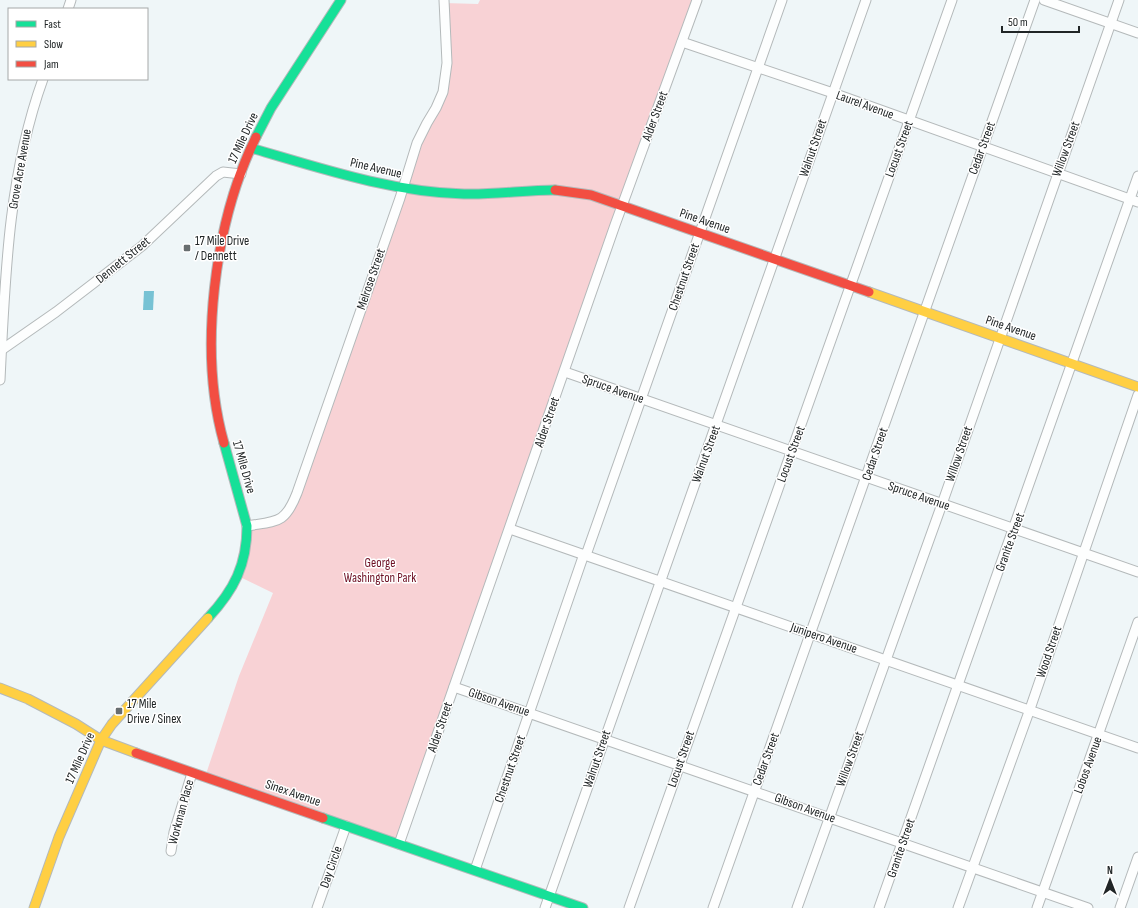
<svg xmlns="http://www.w3.org/2000/svg" width="1138" height="908" viewBox="0 0 1138 908" font-family="'Sofia Sans Condensed',sans-serif">
	<style>
		.green { fill: #f8d2d5 }
		.water { fill: #77c2d4 }
		.lines { fill: none; stroke-linecap: round; stroke-linejoin: round }
		.street-casing { stroke: #b4b9ba; stroke-width: 11 }
		.fast-casing { stroke: #b4b9ba; stroke-width: 11 }
		.slow-casing { stroke: #b4b9ba; stroke-width: 11 }
		.jam-casing { stroke: #b4b9ba; stroke-width: 11 }
		.street { stroke: #fdfefe; stroke-width: 9 }
		.fast { stroke: #16e098; stroke-width: 9 }
		.slow { stroke: #ffcf43; stroke-width: 9 }
		.jam { stroke: #f24e42; stroke-width: 9 }
		.poi-dot { fill: #686e70; stroke: #fff; stroke-width: 1.5 }
		.labels { text-anchor: middle; dominant-baseline: central; stroke-width: 3; stroke-linejoin: round; paint-order: stroke }
		.street-label { font-size: 13px; fill: #202526; stroke: #fff }
		.poi-label { font-size: 13px; fill: #202526; stroke: #fff; text-anchor: start }
		.park-label { font-size: 13px; fill: #6d1024; stroke: #fff }
	</style>
	<rect width="100%" height="100%" fill="#eff6f8"/>
	<!-- green -->
	<path class="green" d="M480 0H697L399 844 205 777 239 676 273 593 238 576 247 526 287 513 417 143 443 92 444 3 478 4Z"/>
	<!-- water -->
	<path class="water" d="M144 291H154L153 310H143Z"/>
	<g class="lines">
		<!-- street casing -->
		<g class="street-casing">
			<g id="street">
				<path d="M1044 0 1138 33"/>
				<path d="M68 9 71 0"/>
				<path d="M682 42 833 93 1138 202"/>
				<path d="M0 351 56 312 142 246 216 176 223 172 241 174"/>
				<path d="M565 372 1138 572"/>
				<path d="M0 380C5 278 8 176 43 79"/>
				<path d="M247 526C277 521 285 524 297 493L400 198 417 143 427 123 436 108 443 92 447 63 444 0"/>
				<path d="M510 529 1138 748"/>
				<path d="M586 555 782 0"/>
				<path d="M454 687 1088 908"/>
				<path d="M399 844 615 225 697 0"/>
				<path d="M171 851 174 832 192 773"/>
				<path d="M475 870 584 554"/>
				<path d="M317 908 346 826"/>
				<path d="M545 908 866 0"/>
				<path d="M629 908 952 0"/>
				<path d="M713 908 1035 0"/>
				<path d="M797 908 942 504 1119 0"/>
				<path d="M879 908 1138 176"/>
				<path d="M958 908 1030 709 1138 395"/>
				<path d="M1037 908 1138 622"/>
				<path d="M1120 908 1138 857"/>
			</g>
		</g>
		<!-- fast casing -->
		<g class="fast-casing">
			<g id="fast">
				<path d="M256 137 271 108 341 0"/>
				<path d="M251 148C320 168 391 192 464 194 494 195 525 190 555 190"/>
				<path d="M208 618C234 590 247 565 247 526L224 443"/>
				<path d="M323 818 583 908"/>
			</g>
		</g>
		<!-- slow casing -->
		<g class="slow-casing">
			<g id="slow">
				<path d="M869 292 1138 387"/>
				<path d="M0 688 28 699 76 724 101 740 136 753"/>
				<path d="M34 908 59 837 101 740 112 724 208 618"/>
			</g>
		</g>
		<!-- jam casing -->
		<g class="jam-casing">
			<g id="jam">
				<path d="M555 190 591 195 869 292"/>
				<path d="M224 443C198 351 214 223 256 137"/>
				<path d="M136 753 323 818"/>
			</g>
		</g>
		<!-- street -->
		<use href="#street" class="street"/>
		<!-- fast -->
		<use href="#fast" class="fast"/>
		<!-- slow -->
		<use href="#slow" class="slow"/>
		<!-- jam -->
		<use href="#jam" class="jam"/>
	</g>
	<!-- markers -->
	<g class="poi-dot">
		<rect x="183" y="244" width="8" height="8" rx="2"/>
		<rect x="115" y="707" width="8" height="8" rx="2"/>
	</g>
	<g class="labels">
		<!-- street labels -->
		<g class="street-label">
			<text transform="translate(865 105) rotate(20)">Laurel Avenue</text>
			<text transform="translate(655 116) rotate(-70)">Alder Street</text>
			<text transform="translate(243 138) rotate(-65)">17 Mile Drive</text>
			<text transform="translate(813 148) rotate(-71)">Walnut Street</text>
			<text transform="translate(982 148) rotate(-70)">Cedar Street</text>
			<text transform="translate(899 149) rotate(-70)">Locust Street</text>
			<text transform="translate(1066 149) rotate(-70)">Willow Street</text>
			<text transform="translate(376 168) rotate(13)">Pine Avenue</text>
			<text transform="translate(20 169) rotate(-80)">Grove Acre Avenue</text>
			<text transform="translate(705 221) rotate(19)">Pine Avenue</text>
			<text transform="translate(123 260) rotate(-39)">Dennett Street</text>
			<text transform="translate(684 277) rotate(-71)">Chestnut Street</text>
			<text transform="translate(371 279) rotate(-71)">Melrose Street</text>
			<text transform="translate(1011 328) rotate(19)">Pine Avenue</text>
			<text transform="translate(613 389) rotate(19)">Spruce Avenue</text>
			<text transform="translate(547 422) rotate(-71)">Alder Street</text>
			<text transform="translate(706 454) rotate(-70)">Walnut Street</text>
			<text transform="translate(791 454) rotate(-70)">Locust Street</text>
			<text transform="translate(875 454) rotate(-71)">Cedar Street</text>
			<text transform="translate(959 454) rotate(-71)">Willow Street</text>
			<text transform="translate(244 467) rotate(74)">17 Mile Drive</text>
			<text transform="translate(919 496) rotate(19)">Spruce Avenue</text>
			<text transform="translate(1010 542) rotate(-70)">Granite Street</text>
			<text transform="translate(824 638) rotate(19)">Junipero Avenue</text>
			<text transform="translate(1049 652) rotate(-71)">Wood Street</text>
			<text transform="translate(499 702) rotate(19)">Gibson Avenue</text>
			<text transform="translate(440 727) rotate(-71)">Alder Street</text>
			<text transform="translate(80 758) rotate(-66)">17 Mile Drive</text>
			<text transform="translate(597 759) rotate(-71)">Walnut Street</text>
			<text transform="translate(681 759) rotate(-71)">Locust Street</text>
			<text transform="translate(766 759) rotate(-70)">Cedar Street</text>
			<text transform="translate(850 759) rotate(-70)">Willow Street</text>
			<text transform="translate(1088 765) rotate(-70)">Lobos Avenue</text>
			<text transform="translate(510 769) rotate(-71)">Chestnut Street</text>
			<text transform="translate(293 793) rotate(19)">Sinex Avenue</text>
			<text transform="translate(805 808) rotate(20)">Gibson Avenue</text>
			<text transform="translate(181 812) rotate(-75)">Workman Place</text>
			<text transform="translate(901 848) rotate(-71)">Granite Street</text>
			<text transform="translate(331 867) rotate(-71)">Day Circle</text>
		</g>
		<!-- poi labels -->
		<g class="poi-label">
			<text x="195" y="241">17 Mile Drive<tspan x="195" dy="15">/ Dennett</tspan></text>
			<text x="127" y="704">17 Mile<tspan x="127" dy="15">Drive / Sinex</tspan></text>
		</g>
		<!-- park labels -->
		<g class="park-label">
			<text x="380" y="563">George<tspan x="380" dy="15">Washington Park</tspan></text>
		</g>
	</g>
	<!-- legend -->
	<rect x="8" y="8" width="140" height="72" fill="#ffffff" stroke="#a6a8a8"/>
	<rect x="16" y="21" width="20" height="6" fill="#16e098" stroke="#a6a8a8"/>
	<text x="44" y="28" font-size="12" fill="#202526">Fast</text>
	<rect x="16" y="41" width="20" height="6" fill="#ffcf43" stroke="#a6a8a8"/>
	<text x="44" y="48" font-size="12" fill="#202526">Slow</text>
	<rect x="16" y="61" width="20" height="6" fill="#f24e42" stroke="#a6a8a8"/>
	<text x="44" y="68" font-size="12" fill="#202526">Jam</text>
	<!-- north arrow -->
	<g transform="translate(1110 880)" stroke="#ffffff" stroke-width="3" paint-order="stroke">
	<path d="M0-3L7 15L0 10L-7 15Z" fill="#202526"/>
	<text y="-6" font-size="11" font-weight="bold" text-anchor="middle" fill="#202526">N</text>
	</g>
	<!-- scale -->
	<path d="M1002 26v6h77v-6" fill="none" stroke="#202526" stroke-width="2"/>
	<text x="1008" y="26" font-size="12" fill="#202526" stroke="#ffffff" stroke-width="3" paint-order="stroke">50 m</text>
</svg>
